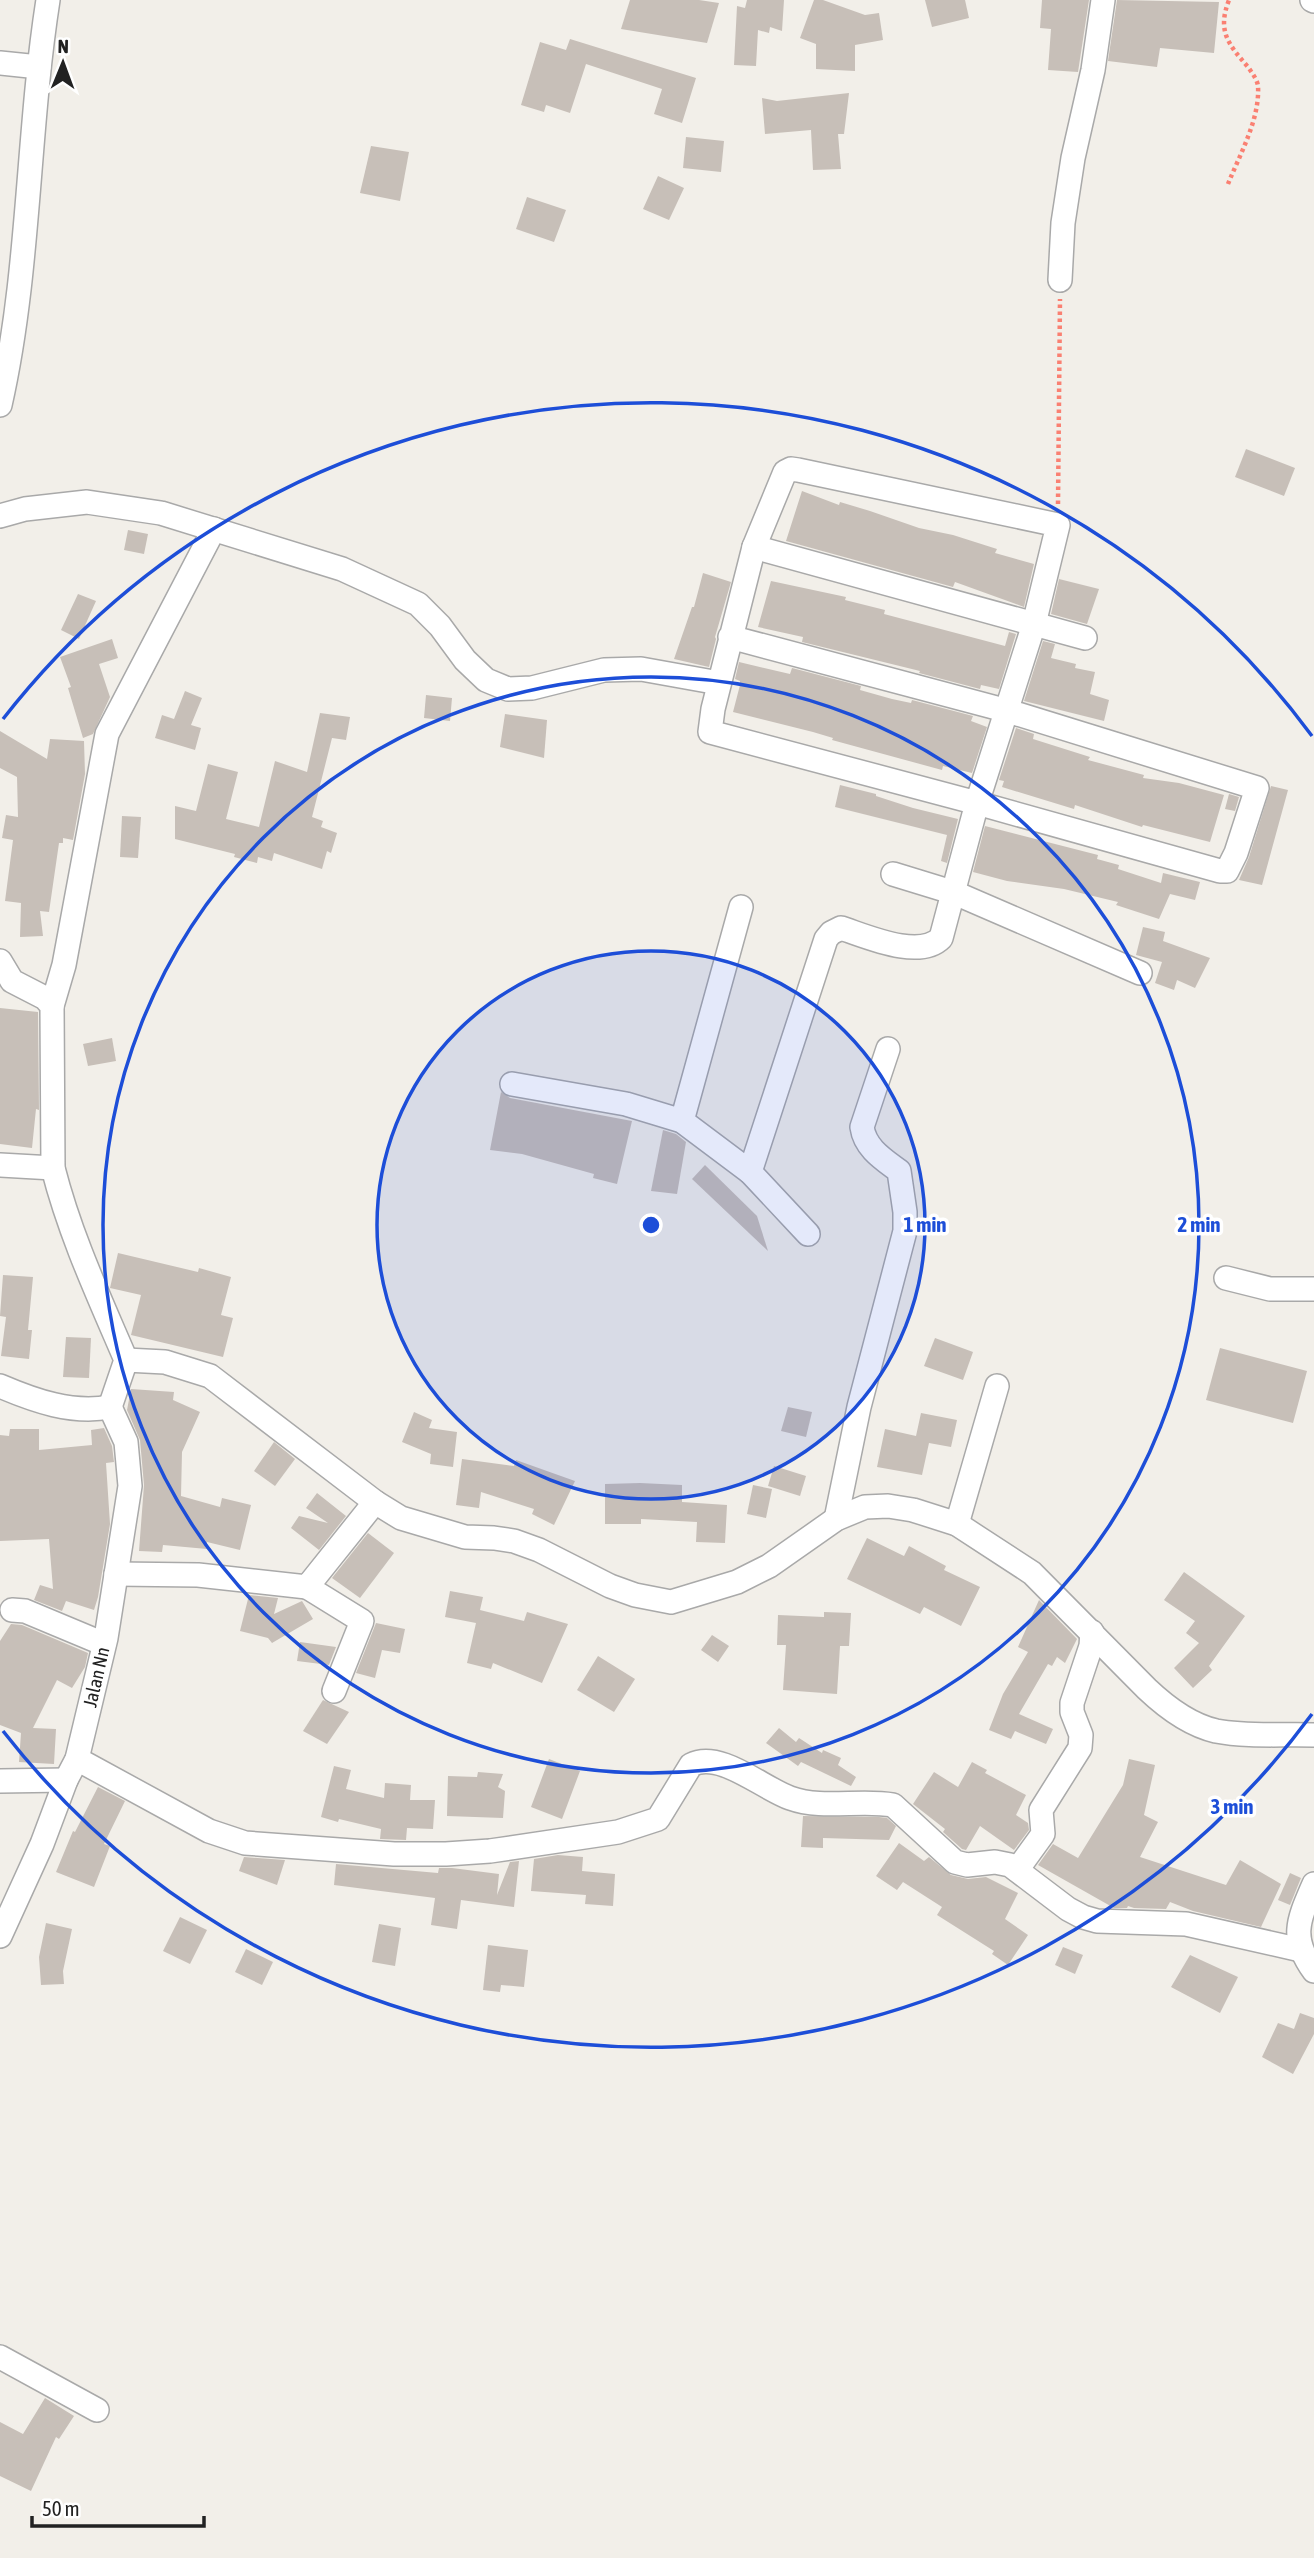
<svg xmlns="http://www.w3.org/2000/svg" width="1314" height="2558" viewBox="0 0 1314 2558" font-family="'Asap Condensed',sans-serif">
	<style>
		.building { fill: #c7bfb8 }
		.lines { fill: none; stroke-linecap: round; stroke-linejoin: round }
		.minor-casing { stroke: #a9a9a9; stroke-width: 26 }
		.path { stroke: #fa8072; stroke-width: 4.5; stroke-dasharray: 3.5 3.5; stroke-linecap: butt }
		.minor { stroke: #fff; stroke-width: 23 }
		.ring { fill: none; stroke: #1d4ed8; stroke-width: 3.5 }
		.labels { text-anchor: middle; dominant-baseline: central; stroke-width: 7; stroke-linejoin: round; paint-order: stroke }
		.street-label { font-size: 19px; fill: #222; stroke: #fff }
		.centre { fill: #1d4ed8; stroke: #fff; stroke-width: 3.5 }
		.ring-label { font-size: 21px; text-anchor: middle; font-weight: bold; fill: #1d4ed8; stroke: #fff; stroke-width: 7; stroke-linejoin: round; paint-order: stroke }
	</style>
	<rect width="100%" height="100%" fill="#f2efe9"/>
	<!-- building -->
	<g class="building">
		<path d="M630 0H699L719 3 707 43 621 29Z"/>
		<path d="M747 0H784L782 31 770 27 769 33 758 30 756 66 734 65 737 6 745 8Z"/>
		<path d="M814 0H823L865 15 879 13 883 40 855 45V71L816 69V44L800 38Z"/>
		<path d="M925 0H965L969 18 932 27Z"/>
		<path d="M1042 0H1089L1078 72 1048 70 1051 29 1040 28Z"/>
		<path d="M1117 0 1219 2 1214 53 1160 48 1157 67 1108 61Z"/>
		<path d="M570 39 696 78 682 123 654 114 662 89 586 64 570 113 546 105 544 112 521 105 540 42 566 50Z"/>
		<path d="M849 93 844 134H838L841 169 813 170 811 130 765 134 762 98 777 101Z"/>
		<path d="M686 137 724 141 721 172 683 168Z"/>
		<path d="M371 146 409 152 400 201 360 193Z"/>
		<path d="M658 176 684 188 669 220 643 209Z"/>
		<path d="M527 197 566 210 554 242 516 229Z"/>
		<path d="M1246 449 1295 468 1284 496 1235 477Z"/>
		<path d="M802 491 839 505 840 502 870 511 919 528 953 535 997 549 995 553 1034 564 1024 607 955 582 953 587 786 541Z"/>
		<path d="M128 530 148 534 144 554 124 550Z"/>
		<path d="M703 573 731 582 715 637 716 639 709 667 674 659 692 607H694Z"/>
		<path d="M1059 579 1099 589 1087 624 1051 614Z"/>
		<path d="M771 581 846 597 845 600 885 610 884 614 1005 646 1009 632 1016 634 999 689 981 685 980 689 919 673 920 671 802 642 803 637 758 627Z"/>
		<path d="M78 594 96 601 79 639 61 630Z"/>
		<path d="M112 639 118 658 99 664 110 697 93 734 83 738 68 688 71 687 60 657Z"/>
		<path d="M1043 641 1055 644 1051 658 1076 664 1075 668 1095 672 1090 694 1109 700 1104 721 1024 701Z"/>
		<path d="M739 662 790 674 792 668 861 686 860 690 892 699 911 703 912 700 973 716 971 721 987 727 972 773 943 766 942 770 832 740 833 738 813 732 733 712 740 685V681L735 679Z"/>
		<path d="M185 691 202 698 191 725 201 728 195 750 155 738 162 715 174 719Z"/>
		<path d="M426 695 452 698 450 721 424 718Z"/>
		<path d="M320 713 350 717 346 740 332 738 312 817 323 821 321 827 337 833 331 853 327 851 322 869 274 853 272 861 258 857 257 863 234 857 235 854 175 839V806L196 811 208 764 238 772 226 819 259 827 275 761 307 772Z"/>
		<path d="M505 714 547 720 544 758 500 747Z"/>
		<path d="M1016 728 1034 734 1033 739 1090 757 1088 760 1144 775 1143 778 1179 783 1224 795 1210 842 1143 825 1142 827 1075 805 1074 809 1002 787 1004 781 999 780Z"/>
		<path d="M0 731 47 759 50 739 84 741 85 774 73 840 63 838V843H59L49 912 40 911 43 936 20 937 21 903 5 901 13 840 2 838 6 815 18 817 17 777 0 768Z"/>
		<path d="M840 785 876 794V796L913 808 958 819 947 863 941 861 947 835 835 807Z"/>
		<path d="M1271 786 1288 790 1262 885 1239 880 1249 857Z"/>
		<path d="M1229 794 1239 797 1235 811 1225 809Z"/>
		<path d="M122 816 141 817 138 858 120 857Z"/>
		<path d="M985 826 1098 855 1097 859 1119 865 1118 869 1161 883 1163 873 1200 882 1195 900 1170 894 1159 919 1116 905 1118 902 1064 889 1007 881 973 872Z"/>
		<path d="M1143 927 1165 932 1163 941 1210 958 1195 988 1177 980 1174 990 1155 983 1162 962 1136 955Z"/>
		<path d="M0 1008 38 1012 39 1110 36 1109 32 1148 0 1144Z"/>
		<path d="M112 1038 116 1061 88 1066 83 1044Z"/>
		<path d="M501 1092 510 1098 632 1121 617 1184 593 1178 594 1174 522 1154 490 1150Z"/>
		<path d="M663 1130 676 1134 686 1142 677 1194 651 1191Z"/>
		<path d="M705 1165 757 1216 768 1251 692 1179Z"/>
		<path d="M118 1253 198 1272 199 1268 231 1277 221 1315 233 1318 223 1357 131 1335 141 1295 110 1288Z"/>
		<path d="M3 1275 33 1277 28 1330H32L29 1359 1 1356 6 1317 0 1316Z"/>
		<path d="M66 1337 91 1338 89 1378 63 1377Z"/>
		<path d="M935 1338 973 1352 963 1380 924 1366Z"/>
		<path d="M1220 1348 1307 1371 1293 1423 1206 1400Z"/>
		<path d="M131 1389 174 1392 173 1400 200 1412 182 1452 181 1496 220 1507 222 1498 251 1505 240 1550 207 1542V1549L163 1545 162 1552 139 1551 144 1485 140 1440 127 1410Z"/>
		<path d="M788 1407 812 1412 806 1437 781 1431Z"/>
		<path d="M414 1412 432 1420 429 1428 457 1432 453 1467 430 1464 431 1454 402 1442Z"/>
		<path d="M921 1413 957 1420 951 1447 929 1443 922 1475 877 1467 885 1429 916 1436Z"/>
		<path d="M104 1428 112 1446 114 1462 106 1463 110 1524 98 1597 94 1610 66 1601 62 1611 34 1600 40 1585 53 1589 49 1539 0 1541V1435L9 1436 10 1429H39V1450L92 1445 91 1430Z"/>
		<path d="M274 1442 295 1459 275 1486 254 1471Z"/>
		<path d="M462 1459 514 1466 516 1460 575 1481 554 1525 532 1514 534 1509 481 1492 479 1508 456 1505Z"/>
		<path d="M774 1466 806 1476 800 1496 768 1486Z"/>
		<path d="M640 1483 682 1485V1502L727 1505 725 1543 696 1542 697 1522 641 1519V1524H605V1484Z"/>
		<path d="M753 1485 772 1489 766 1518 747 1514Z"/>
		<path d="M317 1493 346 1516 319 1550 291 1528 299 1516 328 1523 306 1508Z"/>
		<path d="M368 1533 394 1553 360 1598 332 1578Z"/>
		<path d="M867 1538 904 1556 909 1546 946 1566 944 1570 980 1587 961 1626 924 1607 920 1614 847 1579Z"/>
		<path d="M1184 1572 1245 1616 1209 1666 1212 1670 1193 1688 1174 1668 1199 1643 1186 1633 1195 1621 1164 1600Z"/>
		<path d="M450 1591 483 1597 480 1610 524 1621 527 1612 568 1624 542 1683 493 1663 491 1669 467 1663 476 1623 445 1617Z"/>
		<path d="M249 1595 278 1598 274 1614 302 1601 313 1619 272 1643 268 1638 240 1631Z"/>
		<path d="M1039 1600 1077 1639 1065 1663 1057 1657 1052 1666 1048 1664 1019 1714 1053 1729 1046 1744 1015 1731 1011 1739 989 1730 1003 1694 1028 1652 1018 1647Z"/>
		<path d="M824 1612 851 1613 849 1646H840L837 1694 783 1690 786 1645H777L778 1615 824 1617Z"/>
		<path d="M376 1623 405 1629 400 1653 382 1650 375 1678 356 1673Z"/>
		<path d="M11 1624 22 1625 88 1653 85 1667 72 1688 57 1680 33 1728 56 1729 54 1764 19 1762 21 1733 0 1725V1641Z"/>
		<path d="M712 1635 729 1646 718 1662 701 1650Z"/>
		<path d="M300 1642 336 1647 329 1665 297 1661Z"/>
		<path d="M598 1656 635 1679 614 1712 577 1690Z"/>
		<path d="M323 1700 349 1712 327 1744 303 1731Z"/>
		<path d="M779 1728 796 1742 799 1738 822 1753 823 1750 841 1758 838 1765 856 1777 851 1786 801 1762 798 1766 766 1743Z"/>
		<path d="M549 1759 580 1771 562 1819 531 1807Z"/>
		<path d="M1129 1759 1155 1765 1144 1815 1158 1822 1140 1857 1226 1885 1240 1860 1281 1884 1261 1927 1193 1911 1170 1902 1166 1909 1134 1908 1128 1906 1127 1908H1114L1038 1865 1053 1844 1078 1858 1123 1785Z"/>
		<path d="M972 1762 987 1770 985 1773 1026 1795 1016 1815 1028 1823 1029 1830 1014 1850 980 1826 966 1850 962 1849 943 1832 945 1829 913 1804 934 1772 958 1787Z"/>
		<path d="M334 1766 351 1770 346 1789 384 1798 385 1783 411 1785 410 1800H435L433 1829 407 1828 406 1840 380 1839 381 1829 339 1819 338 1822 321 1817Z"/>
		<path d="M478 1772 503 1774 498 1787 505 1791 503 1818 447 1816 448 1776 477 1777Z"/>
		<path d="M98 1787 125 1801 104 1844 110 1846 94 1887 56 1872 73 1831 75 1832Z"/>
		<path d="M803 1816 879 1817 887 1818 896 1826 889 1840 823 1838V1848L801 1847Z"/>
		<path d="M899 1843 924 1861 929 1857 951 1875 968 1879 986 1877 1018 1893 1005 1919 1028 1935 1008 1965 992 1954 994 1951 937 1915 942 1907 903 1882 897 1890 876 1876Z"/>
		<path d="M558 1855 583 1857 582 1871 615 1874 613 1906 585 1904 586 1895 531 1891 534 1859Z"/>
		<path d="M244 1857 285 1860 277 1885 239 1871Z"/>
		<path d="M519 1861 514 1907 461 1900 457 1929 431 1925 435 1898 334 1885 336 1864 438 1873 439 1868H452L499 1874 497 1895 510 1862Z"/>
		<path d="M1290 1873 1301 1878 1290 1905 1278 1900Z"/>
		<path d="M180 1917 207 1930 190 1964 163 1951Z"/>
		<path d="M46 1923 72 1929 63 1971 64 1984 41 1985 39 1957Z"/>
		<path d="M379 1924 401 1928 395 1966 372 1962Z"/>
		<path d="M488 1945 528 1950 524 1987 501 1985 500 1992 483 1990Z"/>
		<path d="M1063 1947 1083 1955 1075 1974 1055 1965Z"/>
		<path d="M246 1949 273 1962 262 1985 235 1972Z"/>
		<path d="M1190 1955 1238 1977 1220 2013 1171 1987Z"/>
		<path d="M1300 2013 1314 2018V2034L1293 2074 1262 2057 1278 2023 1294 2029Z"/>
		<path d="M45 2398 74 2416 59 2439 56 2437 31 2491 0 2476V2422L23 2434Z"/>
	</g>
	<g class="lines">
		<!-- minor casing -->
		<g class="minor-casing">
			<g id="minor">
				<path d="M1312 0 1314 1"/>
				<path d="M0 63 39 67"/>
				<path d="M1060 280 1063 223 1073 158 1093 70 1103 0"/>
				<path d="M0 405C30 272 27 134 48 0"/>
				<path d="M0 516 25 509 87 502 161 513 342 569 418 604 440 626 465 660 486 680 508 689 532 688 604 670 641 669 719 683"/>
				<path d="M754 547 1085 638"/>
				<path d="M730 637 1008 711 1257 788 1236 853 1227 871H1220L977 803 710 732 713 709 754 547 785 472 791 469 798 470 1058 525 1034 624 977 803 941 938C919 960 866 936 841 928L831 933 826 939 750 1172"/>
				<path d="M893 874 955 893 1140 973"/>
				<path d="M0 961 12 981 45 998 52 1006 53 1168C70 1235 99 1297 126 1360L110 1407"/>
				<path d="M52 1006 64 965 107 734 214 529"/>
				<path d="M512 1084 626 1104 682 1121 750 1172 808 1234"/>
				<path d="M682 1121 741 907"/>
				<path d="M0 1165 53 1168"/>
				<path d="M1226 1278 1270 1289H1314"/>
				<path d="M126 1360 165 1362 210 1376 375 1502 401 1518 465 1537 494 1538 514 1541 539 1550 610 1586 635 1595 671 1602 737 1582 769 1566 836 1519 865 1507 888 1506 913 1510 957 1524 1032 1573 1147 1689C1166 1707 1190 1725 1216 1731 1247 1737 1283 1734 1314 1735"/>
				<path d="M0 1386C35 1401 72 1414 110 1407"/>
				<path d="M836 1519 859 1407 905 1231V1212L899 1171C883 1159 865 1148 862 1127L888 1049"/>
				<path d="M957 1524 997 1386"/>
				<path d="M116 1574 198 1575 307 1587 375 1502"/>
				<path d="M307 1587 362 1621 334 1691"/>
				<path d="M12 1610 25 1611 104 1644"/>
				<path d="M77 1759 209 1831 245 1843 394 1854H446L490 1851 618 1832 658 1819 691 1765C720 1750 762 1788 790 1798 823 1810 859 1799 893 1805L955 1862 967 1865 995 1862 1010 1865 1068 1909 1083 1917 1097 1921 1186 1924 1301 1950"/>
				<path d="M0 1781 66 1780"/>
				<path d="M1017 1870 1043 1834 1041 1810 1080 1748 1081 1735 1072 1712V1703L1091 1646 1092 1632"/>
				<path d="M1314 1884C1299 1919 1289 1937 1314 1971"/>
				<path d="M0 1936 42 1844 66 1780 77 1759 106 1638 130 1486 126 1442 110 1407"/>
				<path d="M0 2357 97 2410"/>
			</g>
		</g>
		<!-- path -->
		<g class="path">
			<path d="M1228 184C1240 154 1260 119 1258 86 1257 79 1252 73 1248 67 1228 44 1217 31 1229 0"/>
			<path d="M1058 504 1060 299"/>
		</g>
		<!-- minor -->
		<use href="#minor" class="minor"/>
	</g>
	<!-- distance rings -->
	<circle cx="651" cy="1225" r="274" fill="#1d4ed8" fill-opacity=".12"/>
	<g class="ring">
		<circle cx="651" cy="1225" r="274"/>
		<circle cx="651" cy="1225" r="548"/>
		<path d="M1312 1714A822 822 0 0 1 3 1731M3 719A822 822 0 0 1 1312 736"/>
	</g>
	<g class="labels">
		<!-- street labels -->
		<g class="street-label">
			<text transform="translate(96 1677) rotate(-77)">Jalan Nn</text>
		</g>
	</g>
	<circle cx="651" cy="1225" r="10" class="centre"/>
	<g class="ring-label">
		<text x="925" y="1232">1 min</text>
		<text x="1199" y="1232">2 min</text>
		<text x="1232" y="1814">3 min</text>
	</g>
	<!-- north arrow -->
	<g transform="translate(63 63) rotate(1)" stroke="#ffffff" stroke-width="5" paint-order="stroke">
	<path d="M0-5L12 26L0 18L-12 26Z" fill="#222222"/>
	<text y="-10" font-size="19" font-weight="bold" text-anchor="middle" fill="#222222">N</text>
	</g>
	<!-- scale -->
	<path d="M32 2516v10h172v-10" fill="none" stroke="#222222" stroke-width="3.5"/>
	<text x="42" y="2516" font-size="21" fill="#222222" stroke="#ffffff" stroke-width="5" paint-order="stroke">50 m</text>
</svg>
